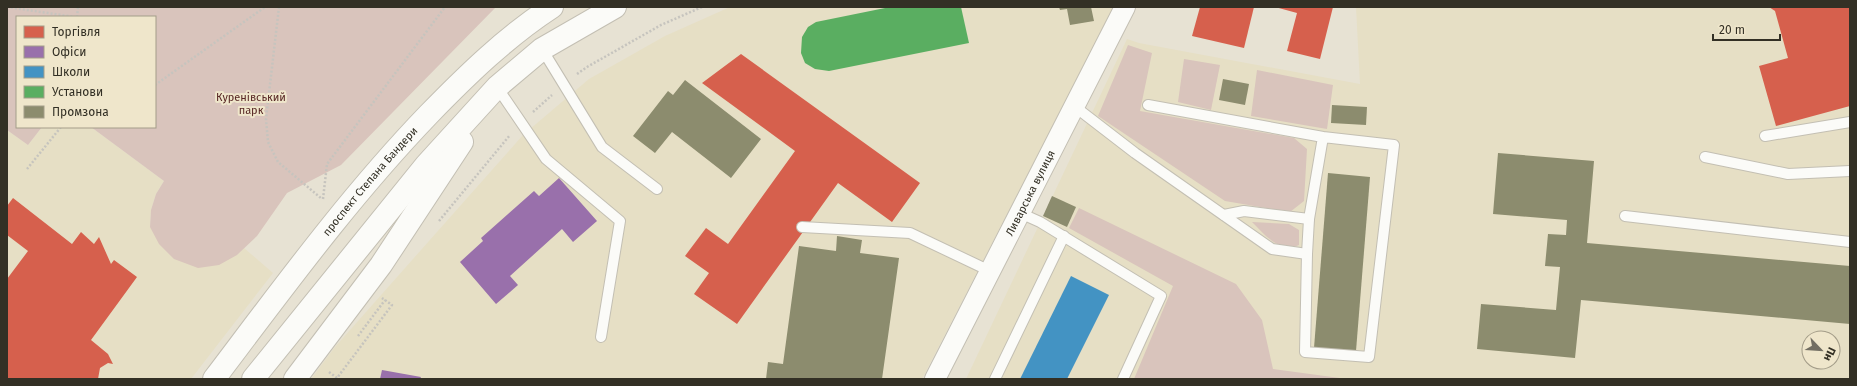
<svg xmlns="http://www.w3.org/2000/svg" width="1857" height="386" viewBox="0 0 1857 386" font-family="'Fira Sans',sans-serif">
	<style>
		.built { fill: #e6dfc5; fill-rule: evenodd }
		.green { fill: #d9c4bc }
		.shops { fill: #d6604d }
		.offices { fill: #9970ab }
		.schools { fill: #4393c3 }
		.public { fill: #5aae61 }
		.industry { fill: #8c8c6e }
		.lines { fill: none; stroke-linecap: round; stroke-linejoin: round }
		.lane-casing { stroke: #c3bfb3; stroke-width: 12 }
		.street-casing { stroke: #c3bfb3; stroke-width: 22 }
		.primary-casing { stroke: #c3bfb3; stroke-width: 24 }
		.path { stroke: #c6c4be; stroke-width: 2.5; stroke-dasharray: 2 2; stroke-linecap: butt }
		.lane { stroke: #fbfbf8; stroke-width: 10 }
		.street { stroke: #fbfbf8; stroke-width: 20 }
		.primary { stroke: #fbfbf8; stroke-width: 22 }
		.labels { text-anchor: middle; dominant-baseline: central; stroke-width: 4; stroke-linejoin: round; paint-order: stroke }
		.park-label { font-size: 11px; fill: #572724; stroke: #efe6cb }
		.street-label { font-size: 11px; fill: #333025; stroke: #efe6cb }
	</style>
	<rect width="100%" height="100%" fill="#e7e2d3"/>
	<!-- built -->
	<g class="built">
		<path d="M730 7H1114L922 379H311L335 347 523 135 589 79 665 36Z"/>
		<path d="M1356 7H1850V379H966L1127 39 1139 43 1360 84ZM1809 338H1833V362H1809Z"/>
		<path d="M42 127H91L164 181 156 194 151 210 150 227 237 255 244 248 273 273 191 379H7V130L28 145Z"/>
	</g>
	<!-- green -->
	<g class="green">
		<path d="M7 7H496L341 165 287 193 257 236 237 255 219 265 198 268 174 259 159 244 150 227 151 210 156 194 164 181 91 127H155V17H17V127H42L28 145 7 130Z"/>
		<path d="M1128 45 1152 53 1140 111 1294 138 1307 149 1304 201 1290 212 1225 201 1098 116Z"/>
		<path d="M1184 59 1220 65 1211 110 1178 102Z"/>
		<path d="M1257 70 1333 85 1327 129 1251 116Z"/>
		<path d="M1079 208 1236 284 1262 320 1273 369 1347 379H1134L1173 286 1069 228Z"/>
		<path d="M1252 222 1289 224 1299 230V245C1280 254 1264 234 1252 222Z"/>
	</g>
	<!-- shops -->
	<g class="shops">
		<path d="M1200 7H1254L1244 48 1192 36Z"/>
		<path d="M1275 7H1333L1320 59 1287 51 1297 13Z"/>
		<path d="M1769 7H1850V106L1776 126 1759 66 1788 58 1775 11Z"/>
		<path d="M741 54 920 183 892 222 838 183 737 324 694 294 709 273 685 256 706 228 728 244 795 151 702 83Z"/>
		<path d="M13 198 72 244 81 232 94 244 99 237 111 264 114 260 137 277 91 340 108 354 113 364 108 363 100 368 98 379H7V279L28 251 7 235V206Z"/>
	</g>
	<!-- offices -->
	<g class="offices">
		<path d="M559 178 597 221 573 242 562 229 510 276 518 285 496 304 460 262 483 241 481 238 534 191 539 196Z"/>
		<path d="M382 370 421 377 420 379H380Z"/>
	</g>
	<!-- schools -->
	<path class="schools" d="M1071 276 1109 295 1067 379H1020Z"/>
	<!-- public -->
	<path class="public" d="M890 7H961L969 43 829 71 815 69 805 63 801 53 802 37 808 27 816 22Z"/>
	<!-- industry -->
	<g class="industry">
		<path d="M1059 7H1091L1094 21 1070 25 1067 9 1060 10Z"/>
		<path d="M1223 79 1249 84 1245 105 1219 100Z"/>
		<path d="M685 80 761 139 731 178 672 132 655 153 633 136 668 91 673 95Z"/>
		<path d="M1332 105 1367 107 1366 125 1331 123Z"/>
		<path d="M1498 153 1594 161 1587 243 1850 266V324L1581 300 1575 358 1477 349 1481 304 1556 310 1560 267 1545 266 1548 234 1566 235 1567 220 1493 214Z"/>
		<path d="M1328 173 1370 177 1356 351 1314 348Z"/>
		<path d="M1052 196 1076 207 1067 227 1043 216Z"/>
		<path d="M837 236 862 240 860 253 899 258 882 379H766L768 362 783 364 799 246 836 251Z"/>
	</g>
	<g class="lines">
		<!-- lane casing -->
		<g class="lane-casing">
			<g id="lane">
				<path d="M542 49 602 147 657 189"/>
				<path d="M497 87 546 159 620 221 601 337"/>
				<path d="M1148 105 1323 137 1309 219 1307 254 1305 352 1369 357 1394 145 1323 137"/>
				<path d="M1074 106 1135 153 1272 249 1307 254"/>
				<path d="M1765 136 1850 122"/>
				<path d="M1705 157 1788 174 1850 171"/>
				<path d="M1020 213 1040 222 1161 296 1123 379"/>
				<path d="M1224 215 1244 211 1309 219"/>
				<path d="M1625 216 1850 242"/>
				<path d="M802 227 910 233 990 271"/>
				<path d="M995 379 1064 236"/>
			</g>
		</g>
		<!-- street casing -->
		<g class="street-casing">
			<g id="street">
				<path id="s1" d="M935 379 1125 7"/>
			</g>
		</g>
		<!-- primary casing -->
		<g class="primary-casing">
			<g id="primary">
				<path id="s2" d="M214 379C283 288 350 196 429 114 467 75 506 37 552 7"/>
				<path d="M253 379 426 165 497 87 542 49 615 7"/>
				<path d="M295 379 381 265 462 142"/>
			</g>
		</g>
		<!-- path -->
		<g class="path">
			<path d="M7 7 75 17"/>
			<path d="M279 7 266 119 268 142 278 162 322 199"/>
			<path d="M77 17 78 7"/>
			<path d="M577 74 587 67 661 25 702 7"/>
			<path d="M155 85 265 7"/>
			<path d="M533 112 552 95"/>
			<path d="M27 169 61 127"/>
			<path d="M323 199 327 164 445 7"/>
			<path d="M439 221 510 135"/>
			<path d="M358 336 385 300"/>
			<path d="M329 372 337 378 392 305 382 298"/>
		</g>
		<!-- lane -->
		<use href="#lane" class="lane"/>
		<!-- street -->
		<use href="#street" class="street"/>
		<!-- primary -->
		<use href="#primary" class="primary"/>
	</g>
	<g class="labels">
		<!-- park labels -->
		<g class="park-label">
			<text x="251" y="97">Куренівський<tspan x="251" dy="13">парк</tspan></text>
		</g>
		<!-- street labels -->
		<g class="street-label">
			<text stroke="none"><textPath href="#s2" startOffset="252">проспект Степана Бандери</textPath></text>
			<text stroke="none"><textPath href="#s1" startOffset="209">Ливарська вулиця</textPath></text>
		</g>
	</g>
	<!-- border -->
	<rect width="1857" height="386" fill="none" stroke="#333025" stroke-width="16"/>
	<!-- legend -->
	<rect x="16" y="16" width="140" height="112" fill="#efe6cb" stroke="#a49d89"/>
	<rect x="24" y="26" width="20" height="12" fill="#d6604d" stroke="#a49d89"/>
	<text x="52" y="36" font-size="12" fill="#333025">Торгівля</text>
	<rect x="24" y="46" width="20" height="12" fill="#9970ab" stroke="#a49d89"/>
	<text x="52" y="56" font-size="12" fill="#333025">Офіси</text>
	<rect x="24" y="66" width="20" height="12" fill="#4393c3" stroke="#a49d89"/>
	<text x="52" y="76" font-size="12" fill="#333025">Школи</text>
	<rect x="24" y="86" width="20" height="12" fill="#5aae61" stroke="#a49d89"/>
	<text x="52" y="96" font-size="12" fill="#333025">Установи</text>
	<rect x="24" y="106" width="20" height="12" fill="#8c8c6e" stroke="#a49d89"/>
	<text x="52" y="116" font-size="12" fill="#333025">Промзона</text>
	<!-- north arrow -->
	<g transform="translate(1821 350) rotate(115)"><circle r="19" fill="#efe6cb" stroke="#a49d89"/>
	<path d="M0-3L7 15L0 10L-7 15Z" fill="#726e62"/>
	<text y="-6" font-size="11" font-weight="bold" text-anchor="middle" fill="#333025">Пн</text>
	</g>
	<!-- scale -->
	<path d="M1713 34v6h67v-6" fill="none" stroke="#333025" stroke-width="2"/>
	<text x="1719" y="34" font-size="12" fill="#333025" stroke="#efe6cb" stroke-width="3" paint-order="stroke">20 m</text>
</svg>
